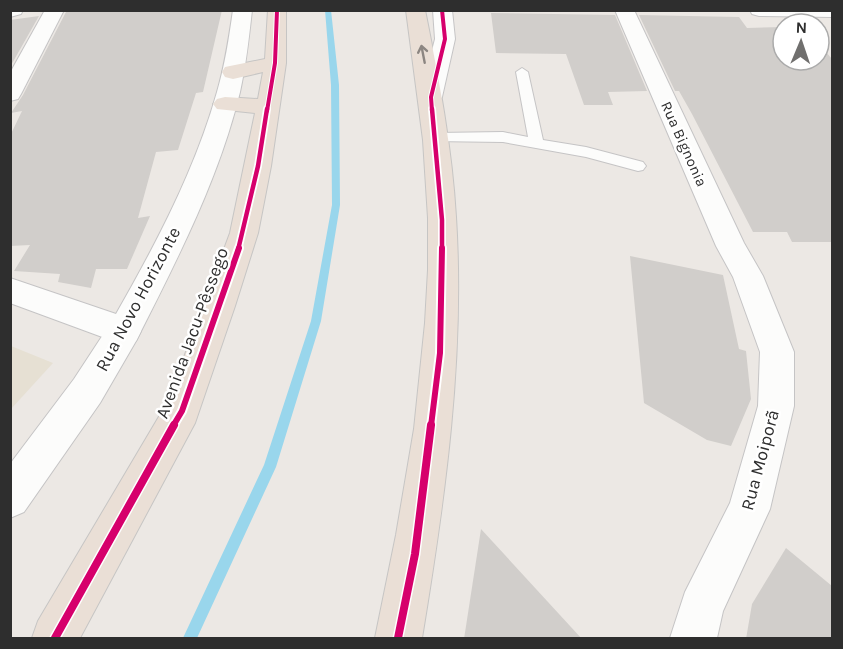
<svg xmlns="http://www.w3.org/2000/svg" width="843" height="649" viewBox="0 0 843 649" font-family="Karla,sans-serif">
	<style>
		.education { fill: #e6e0d3 }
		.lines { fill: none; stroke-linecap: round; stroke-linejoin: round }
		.stream { fill: #99d6ec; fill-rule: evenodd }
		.building { fill: #d1cecb }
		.lane-casing { stroke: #c5c4c5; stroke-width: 2 }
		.street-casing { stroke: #c5c4c5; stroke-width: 2 }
		.secondary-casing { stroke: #c5c4c5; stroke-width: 2 }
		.highway-casing { stroke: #c6c5c4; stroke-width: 2 }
		.lane { fill: #fcfcfb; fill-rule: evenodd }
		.street { fill: #fcfcfb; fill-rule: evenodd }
		.secondary { fill: #fcfcfb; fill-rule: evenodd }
		.highway { fill: #eadfd6; fill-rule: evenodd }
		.cycleway-far3-casing { stroke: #fff; stroke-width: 6 }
		.cycleway-far2-casing { stroke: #fff; stroke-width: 8 }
		.cycleway-far1-casing { stroke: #fff; stroke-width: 10 }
		.cycleway-casing { stroke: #fff; stroke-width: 11 }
		.cycleway-far3 { stroke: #d6006c; stroke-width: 4 }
		.cycleway-far2 { stroke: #d6006c; stroke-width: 4.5 }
		.cycleway-far1 { stroke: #d6006c; stroke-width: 6 }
		.cycleway { stroke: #d6006c; stroke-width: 8 }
		.oneway { stroke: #8c8682 }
		.labels { text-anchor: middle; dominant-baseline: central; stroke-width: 5; stroke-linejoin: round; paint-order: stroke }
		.far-street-label { font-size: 15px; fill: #2e2e2e; stroke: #fff }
		.street-label { font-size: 18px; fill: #2e2e2e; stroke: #fff }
	</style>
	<rect width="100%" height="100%" fill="#ece8e4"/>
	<!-- education -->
	<path class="education" d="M11 346 53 363 11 409Z"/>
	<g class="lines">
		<!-- stream -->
		<path class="stream" d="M325 10H331L339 85 340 205 321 321 276 467 197 638H183L264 465 311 321 332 205 331 85Z"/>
	</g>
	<!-- building -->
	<g class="building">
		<path d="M67 10H222L203 92 196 93 178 150 156 152 138 218 150 216 127 269H96L91 288 58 282 60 274 14 271 30 245 10 246V136L22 111 11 113 23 95Z"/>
		<path d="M491 13 615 15 647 91 608 92 613 105H584L566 54 496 53Z"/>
		<path d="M639 15 739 17 747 28 783 27V60H819V44L832 59V242H792L787 232H753L692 114 679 91H675Z"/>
		<path d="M39 16 10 67V20Z"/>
		<path d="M630 256 723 275 739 349 746 351 751 399 731 446 707 440 644 403Z"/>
		<path d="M481 529 582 639H464Z"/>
		<path d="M786 548 832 586V639H746L752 604Z"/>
	</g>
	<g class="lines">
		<!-- lane casing -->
		<g class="lane-casing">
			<path id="lane" d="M522 68 528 72 543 140 586 147 643 162 646 166 643 170 638 171 586 157 503 142 432 141 430 138 432 135 437 133 503 132 528 137 516 72Z"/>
		</g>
		<!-- street casing -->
		<g class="street-casing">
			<g id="street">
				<path d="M10 10H23L21 14 10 17Z"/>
				<path d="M45 10H64L21 94 18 99 10 101V73Z"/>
				<path d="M615 10H634L744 243 763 276 794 352V406L770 509 723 611 717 638H670L685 592 730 503 758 406 760 352 733 277 716 246Z"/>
				<path d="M750 10H832V17L759 16 752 14Z"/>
				<path d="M124 317 136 321 141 331 136 341 100 403 24 512 10 518V464L74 379 112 321Z"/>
			</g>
		</g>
		<!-- secondary casing -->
		<g class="secondary-casing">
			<g id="secondary">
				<path d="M233 10H252C249 38 246 65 240 92 219 179 176 262 136 341L124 345 10 303V278L116 314C156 244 195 170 217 92 225 65 229 38 233 10Z"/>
				<path d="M433 10H452L455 39 442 97 439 102 431 104 423 102 420 97 435 39Z"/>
			</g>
		</g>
		<!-- highway casing -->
		<g class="highway-casing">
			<g id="highway">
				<path d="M268 10H286V63L271 166 258 233 235 306 195 423 80 638H32L38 621 167 403 230 233 255 113 217 109 213 104 217 99 225 97 258 99 263 72 233 79 225 77 222 72 225 67 265 59Z"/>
				<path d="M406 10H425C439 79 452 148 456 217 465 358 445 499 422 638H375L396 535 414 429 425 323 428 270V218L423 140Z"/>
			</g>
		</g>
		<!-- lane -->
		<use href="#lane" class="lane"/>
		<!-- street -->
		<use href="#street" class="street"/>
		<!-- secondary -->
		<use href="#secondary" class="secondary"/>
		<!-- highway -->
		<use href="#highway" class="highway"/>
		<!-- cycleway-far3 casing -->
		<g class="cycleway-far3-casing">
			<g id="cycleway-far3">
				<path d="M267 111 275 63 277 10"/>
				<path d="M432 111 431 97 445 39 442 10"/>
			</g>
		</g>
		<!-- cycleway-far2 casing -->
		<g class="cycleway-far2-casing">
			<g id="cycleway-far2">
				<path d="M432 109 442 220V250"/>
				<path d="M238 250 258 166 267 109"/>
			</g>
		</g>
		<!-- cycleway-far1 casing -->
		<g class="cycleway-far1-casing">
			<g id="cycleway-far1">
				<path d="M173 426 182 411 239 248"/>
				<path d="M431 426 440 353 442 248"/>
			</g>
		</g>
		<!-- cycleway casing -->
		<g class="cycleway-casing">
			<g id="cycleway">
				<path d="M55 638 174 425"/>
				<path d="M398 638 415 554 431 425"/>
			</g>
		</g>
		<!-- cycleway-far3 -->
		<use href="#cycleway-far3" class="cycleway-far3"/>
		<!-- cycleway-far2 -->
		<use href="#cycleway-far2" class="cycleway-far2"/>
		<!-- cycleway-far1 -->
		<use href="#cycleway-far1" class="cycleway-far1"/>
		<!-- cycleway -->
		<use href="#cycleway" class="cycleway"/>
	</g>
	<!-- one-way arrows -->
	<defs><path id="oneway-shaft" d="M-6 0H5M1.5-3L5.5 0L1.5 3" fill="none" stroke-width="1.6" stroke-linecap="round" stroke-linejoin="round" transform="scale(1.5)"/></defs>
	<use class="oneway" href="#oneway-shaft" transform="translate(423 54) rotate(-101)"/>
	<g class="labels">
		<!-- far-street labels -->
		<g class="far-street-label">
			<text transform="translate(684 144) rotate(66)">Rua Bignonia</text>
		</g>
		<!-- street labels -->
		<g class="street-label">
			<text transform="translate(138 299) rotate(-62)">Rua Novo Horizonte</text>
			<text transform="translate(192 333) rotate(-70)">Avenida Jacu-Pêssego</text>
			<text transform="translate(760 460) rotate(-75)">Rua Moiporã</text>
		</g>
	</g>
	<!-- border -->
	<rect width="843" height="649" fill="none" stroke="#2e2e2e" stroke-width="24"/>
	<!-- north arrow -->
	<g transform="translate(801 42) rotate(2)"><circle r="28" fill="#ffffff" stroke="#ababab" stroke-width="1.5"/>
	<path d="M0-4.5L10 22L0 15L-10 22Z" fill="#706f6e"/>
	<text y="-9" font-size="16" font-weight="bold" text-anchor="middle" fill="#2e2e2e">N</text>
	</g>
</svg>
